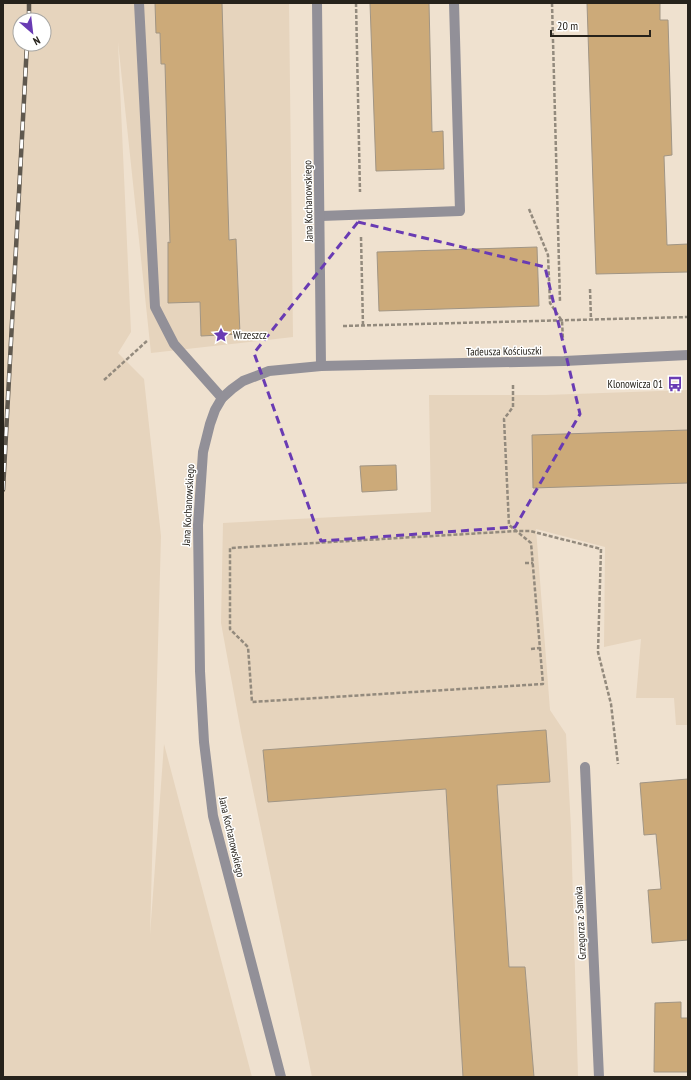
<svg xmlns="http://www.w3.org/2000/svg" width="691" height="1080" viewBox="0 0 691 1080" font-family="'PT Sans Narrow',sans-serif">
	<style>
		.built { fill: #e6d4bd; fill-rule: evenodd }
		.building { fill: #ccaa79; stroke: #a19584 }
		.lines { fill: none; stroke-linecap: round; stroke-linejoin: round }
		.path { stroke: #938a7d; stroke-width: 2.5; stroke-dasharray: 4 2; stroke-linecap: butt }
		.service { stroke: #929098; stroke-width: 10 }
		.minor { stroke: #929098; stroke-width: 10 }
		.rail-casing { stroke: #5f584e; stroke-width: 4.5 }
		.rail { stroke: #fff; stroke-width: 3; stroke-dasharray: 9; stroke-linecap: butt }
		.marked { fill: none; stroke: #693bb3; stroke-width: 3; stroke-dasharray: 8 5; stroke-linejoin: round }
		.labels { text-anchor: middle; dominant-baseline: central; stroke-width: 3; stroke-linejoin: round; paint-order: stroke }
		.street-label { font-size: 11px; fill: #26221b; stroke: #fff }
		.poi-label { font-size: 11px; fill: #26221b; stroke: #fff; text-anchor: start }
	</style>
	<rect width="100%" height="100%" fill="#efe1cf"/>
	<!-- built -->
	<g class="built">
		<path d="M3 3H289L293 337 151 353 118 42 131 332 118 353 144 379 161 536 150 935 164 744 252 1077H3ZM20 20H44V44H20Z"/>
		<path d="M688 390V725H676L674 698H636L641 639 604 647 605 547 536 529 550 710 566 734 571 828 578 1077H312L241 732 221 623 223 523 431 512 429 395H546Z"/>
	</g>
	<!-- building -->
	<g class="building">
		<path d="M155 3H222L229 240 236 239 240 334 201 336 200 302 168 303V242L170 243 165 64H161L160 33H156Z"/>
		<path d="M370 3H429L432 132 443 131 444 169 376 171Z"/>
		<path d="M587 3H660V20H668L672 155 664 156 667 245 688 244V272L596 274Z"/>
		<path d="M537 247 539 306 379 311 377 252Z"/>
		<path d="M688 430V483L533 488 532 435Z"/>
		<path d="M396 465 397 490 362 492 360 466Z"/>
		<path d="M546 730 550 782 497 785 509 967H525L534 1077H463L446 789 268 802 263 750Z"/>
		<path d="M688 779V940L652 943 648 890 661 889 656 834 644 835 640 783Z"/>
		<path d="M681 1002V1018H688V1072H654L655 1003Z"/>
	</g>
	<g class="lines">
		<!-- path -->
		<g class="path">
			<path d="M356 3 360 192"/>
			<path d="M552 3 560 302"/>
			<path d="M529 209 548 255 550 303 562 321 563 340"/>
			<path d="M361 237 363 326"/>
			<path d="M590 289 591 320"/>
			<path d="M343 326 688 317"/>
			<path d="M104 380 148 340"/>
			<path d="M513 385V407L504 419 509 525 531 543 543 684 252 702 248 647 230 629V548L517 531H530L601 549 598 652 611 704 618 764"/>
			<path d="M525 563H533"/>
			<path d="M531 649 540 648"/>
		</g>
		<!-- service -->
		<g class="service">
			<path d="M139 3 155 307 174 344 222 398"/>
			<path d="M321 216 460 211 454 3"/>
		</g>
		<!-- minor -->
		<g class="minor">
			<path d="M317 3 321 366"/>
			<path d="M585 767 599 1077"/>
			<path d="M281 1077 213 816 204 742 200 671 198 525 203 452 210 424 215 410 222 398 232 389 243 381 269 371 321 366 564 361 688 355"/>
		</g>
		<!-- rail casing -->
		<g class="rail-casing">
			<g id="rail">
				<path d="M29 20V3"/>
				<path d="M3 490 27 44"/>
			</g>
		</g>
		<!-- rail -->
		<use href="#rail" class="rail"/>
	</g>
	<!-- marked area -->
	<path class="marked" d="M358 222 545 267 580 414 515 527 321 541 254 353Z"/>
	<!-- icons -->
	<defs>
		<g id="sight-bare" transform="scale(1.2)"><path d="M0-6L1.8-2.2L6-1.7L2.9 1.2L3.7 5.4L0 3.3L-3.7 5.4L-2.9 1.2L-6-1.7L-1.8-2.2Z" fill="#693bb3" stroke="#fff" stroke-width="2.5" paint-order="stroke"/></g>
		<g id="bus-bare" transform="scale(1.2)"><path d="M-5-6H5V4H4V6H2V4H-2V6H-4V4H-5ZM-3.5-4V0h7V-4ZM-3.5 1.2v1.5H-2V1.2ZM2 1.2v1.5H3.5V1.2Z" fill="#693bb3" stroke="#fff" stroke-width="2.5" paint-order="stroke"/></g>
	</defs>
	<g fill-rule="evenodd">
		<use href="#sight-bare" x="221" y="335"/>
		<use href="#bus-bare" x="675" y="384"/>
	</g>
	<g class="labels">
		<!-- street labels -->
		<g class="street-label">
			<text transform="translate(308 201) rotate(-91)">Jana Kochanowskiego</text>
			<text transform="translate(504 351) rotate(-1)">Tadeusza Kościuszki</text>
			<text transform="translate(188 505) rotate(-87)">Jana Kochanowskiego</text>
			<text transform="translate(232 837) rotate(77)">Jana Kochanowskiego</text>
			<text transform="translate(580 923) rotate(-93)">Grzegorza z Sanoka</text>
		</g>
		<!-- poi labels -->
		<g class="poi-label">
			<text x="233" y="335">Wrzeszcz</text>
			<text x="663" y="384" text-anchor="end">Klonowicza 01</text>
		</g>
	</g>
	<!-- border -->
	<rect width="691" height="1080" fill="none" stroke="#26221b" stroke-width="8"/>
	<!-- north arrow -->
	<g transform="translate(32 32) rotate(152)"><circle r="19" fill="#ffffff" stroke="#a8a7a4"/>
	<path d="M0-3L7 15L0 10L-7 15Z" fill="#693bb3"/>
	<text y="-6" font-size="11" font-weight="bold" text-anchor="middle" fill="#26221b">N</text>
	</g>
	<!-- scale -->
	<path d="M551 30v6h99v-6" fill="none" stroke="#26221b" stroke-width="2"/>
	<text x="557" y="30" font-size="12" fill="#26221b" stroke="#ffffff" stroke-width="3" paint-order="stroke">20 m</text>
</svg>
